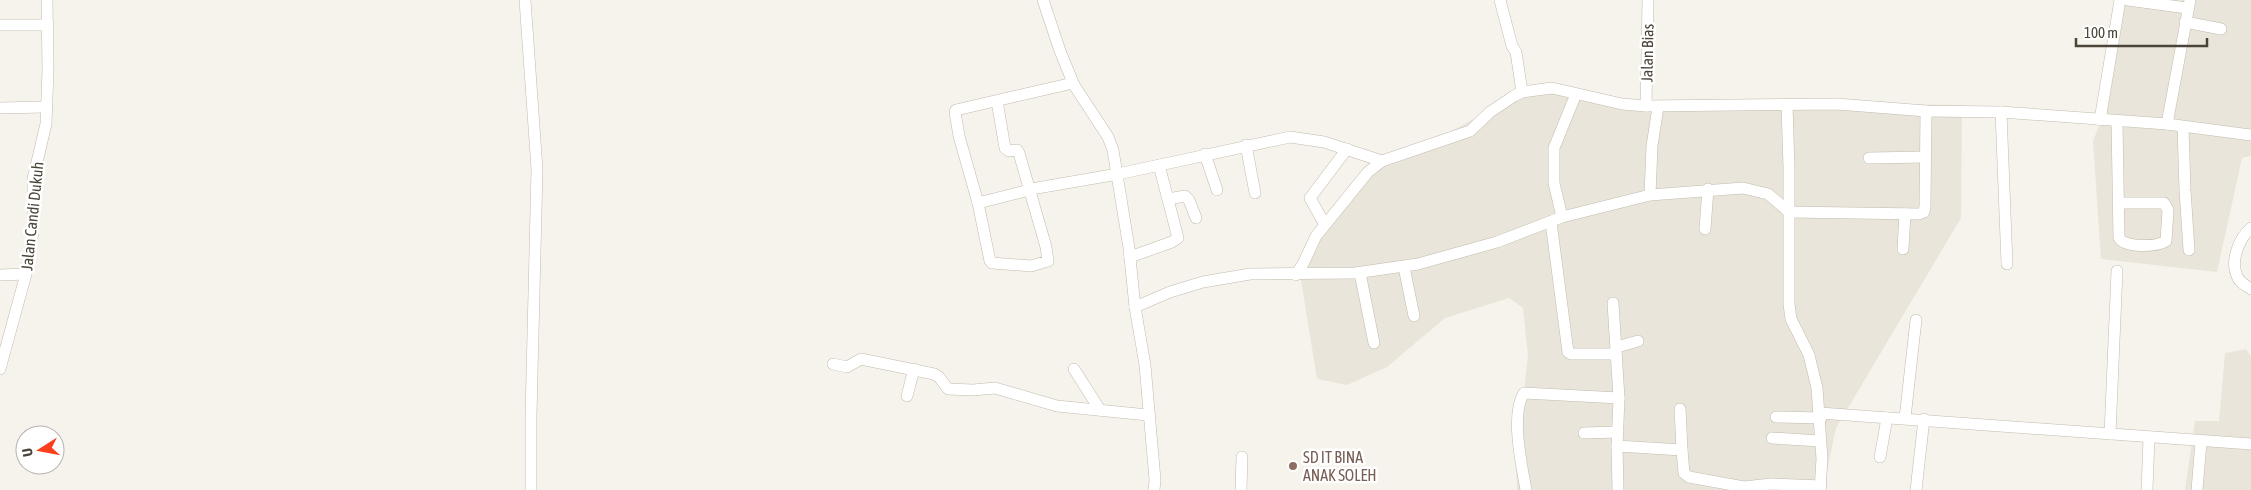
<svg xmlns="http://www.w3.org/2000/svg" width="2251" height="490" viewBox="0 0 2251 490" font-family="'Asap Condensed',sans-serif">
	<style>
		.residential { fill: #eae5da }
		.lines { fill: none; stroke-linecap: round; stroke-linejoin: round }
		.minor-casing { stroke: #c2bbae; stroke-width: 12 }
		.minor { stroke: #fff; stroke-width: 11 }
		.education-dot { fill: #8d6e63; stroke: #fff; stroke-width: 2 }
		.labels { text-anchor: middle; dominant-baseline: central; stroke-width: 5; stroke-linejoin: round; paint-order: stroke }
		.street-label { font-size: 16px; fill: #4b4439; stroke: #fff }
		.education-label { font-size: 16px; fill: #785e54; stroke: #fff; text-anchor: start }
	</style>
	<rect width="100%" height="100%" fill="#f6f3ec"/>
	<!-- residential -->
	<g class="residential">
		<path d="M2124 0H2251V156L2242 158 2217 272 2101 259 2093 141 2101 121Z"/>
		<path d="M1538 84 1627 100 1962 105 1961 218 1836 428 1823 490H1517L1516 467 1528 355 1523 308 1509 298 1445 318 1387 367 1347 385 1317 379 1301 280 1314 247 1372 175 1384 164 1404 157Z"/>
		<path d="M2246 349 2251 357V490H2185L2195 421H2219L2225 353Z"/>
	</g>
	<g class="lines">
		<!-- minor casing -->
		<g class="minor-casing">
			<g id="minor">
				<path d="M525 0 537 169 531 416V490"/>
				<path d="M1043 0 1060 51 1074 85 1108 137 1113 150 1129 248 1135 307 1145 365 1155 480 1154 490"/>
				<path d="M1500 0 1512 46 1516 52 1522 92"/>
				<path d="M2128 0 2187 8"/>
				<path d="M2185 22 2221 29"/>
				<path d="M0 25H48"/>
				<path d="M997 101 1005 148 1009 151 1017 150 1019 153 1046 247 1048 261 1031 266 992 263 990 261 978 203 959 136 955 112 956 110 1073 83"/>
				<path d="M1787 105 1789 168V304L1791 319 1809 355 1817 388 1822 459 1820 490"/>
				<path d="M1646 106 1648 0"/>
				<path d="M0 108 45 107"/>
				<path d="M2001 112 2007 264"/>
				<path d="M2100 120 2120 0"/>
				<path d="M2117 122 2119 238C2125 248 2157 247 2166 241L2168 210 2164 203H2118"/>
				<path d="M2167 124 2190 0"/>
				<path d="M2183 127 2185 190 2189 250"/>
				<path d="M1246 145 1255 193"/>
				<path d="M1205 154 1217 190"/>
				<path d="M1869 158 1925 157"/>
				<path d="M1650 195 1652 146 1658 107"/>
				<path d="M1168 199 1185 196 1189 200 1196 218"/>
				<path d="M978 203 1037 188 1118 174 1290 137 1324 142 1382 161"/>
				<path d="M1562 217 1554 183V148L1576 94"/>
				<path d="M1551 222 1568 352 1571 354H1616"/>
				<path d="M1325 225 1310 198 1347 149"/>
				<path d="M2251 228C2239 238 2230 261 2237 276 2239 282 2245 285 2251 289"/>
				<path d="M1705 229 1708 189"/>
				<path d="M1903 249 1905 214"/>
				<path d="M1130 257 1172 242 1178 238 1159 165"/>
				<path d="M1404 267 1414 316"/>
				<path d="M1360 273 1374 343"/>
				<path d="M0 275 26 274"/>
				<path d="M1296 275 1303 264 1316 236 1368 172 1382 161 1470 131 1490 112 1514 96 1522 92 1552 88 1622 104 1646 106 1837 104 1926 111 2001 112 2167 124 2251 135"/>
				<path d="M1613 303 1619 398 1617 446 1618 490"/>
				<path d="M1135 307 1170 292 1203 282 1250 274 1355 273 1418 264 1497 242 1562 217 1650 195 1743 188 1768 194 1789 212 1919 214 1924 212 1925 206 1926 111"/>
				<path d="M1617 347 1638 341"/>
				<path d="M833 364 847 367 861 359 934 374 939 377 948 389 973 390 995 388 1057 406 1148 415"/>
				<path d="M0 369 26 274 33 232V179L46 124 48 70 47 0"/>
				<path d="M1074 369 1100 410"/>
				<path d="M907 396 914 369"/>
				<path d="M1820 413 2251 444"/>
				<path d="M1776 417 1821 418"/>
				<path d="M1905 418 1916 320"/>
				<path d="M1584 433 1618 432"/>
				<path d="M2110 434 2117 271"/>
				<path d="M1772 438 1820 441"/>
				<path d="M1617 446 1682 450 1680 409"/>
				<path d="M1682 450 1684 473 1689 477 1744 487 1771 484 1821 486"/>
				<path d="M1880 457 1887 418"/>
				<path d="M1241 490 1242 457"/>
				<path d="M1526 490C1522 467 1510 414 1524 393L1619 398"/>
				<path d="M1916 490 1924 419"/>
				<path d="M2147 490 2149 438"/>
				<path d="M2197 490 2201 442"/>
			</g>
		</g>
		<!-- minor -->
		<use href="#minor" class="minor"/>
	</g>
	<!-- markers -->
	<circle class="education-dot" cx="1293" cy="466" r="5"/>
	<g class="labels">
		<!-- street labels -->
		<g class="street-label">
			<text transform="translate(1647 53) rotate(-89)">Jalan Bias</text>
			<text transform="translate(32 216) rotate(-84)">Jalan Candi Dukuh</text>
		</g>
		<!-- education labels -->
		<g class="education-label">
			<text x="1303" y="457">SD IT BINA<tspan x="1303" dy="18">ANAK SOLEH</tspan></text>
		</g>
	</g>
	<!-- north arrow -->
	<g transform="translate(40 450) rotate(259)"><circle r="24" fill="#ffffff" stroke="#b7b4b0"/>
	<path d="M0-4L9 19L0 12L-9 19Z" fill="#fc3f1d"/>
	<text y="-8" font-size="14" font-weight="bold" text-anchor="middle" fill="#4b4439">U</text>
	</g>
	<!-- scale -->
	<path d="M2076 38v8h131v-8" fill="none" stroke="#4b4439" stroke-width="2.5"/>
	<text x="2084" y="38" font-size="15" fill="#4b4439" stroke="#ffffff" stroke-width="4" paint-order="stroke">100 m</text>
</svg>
